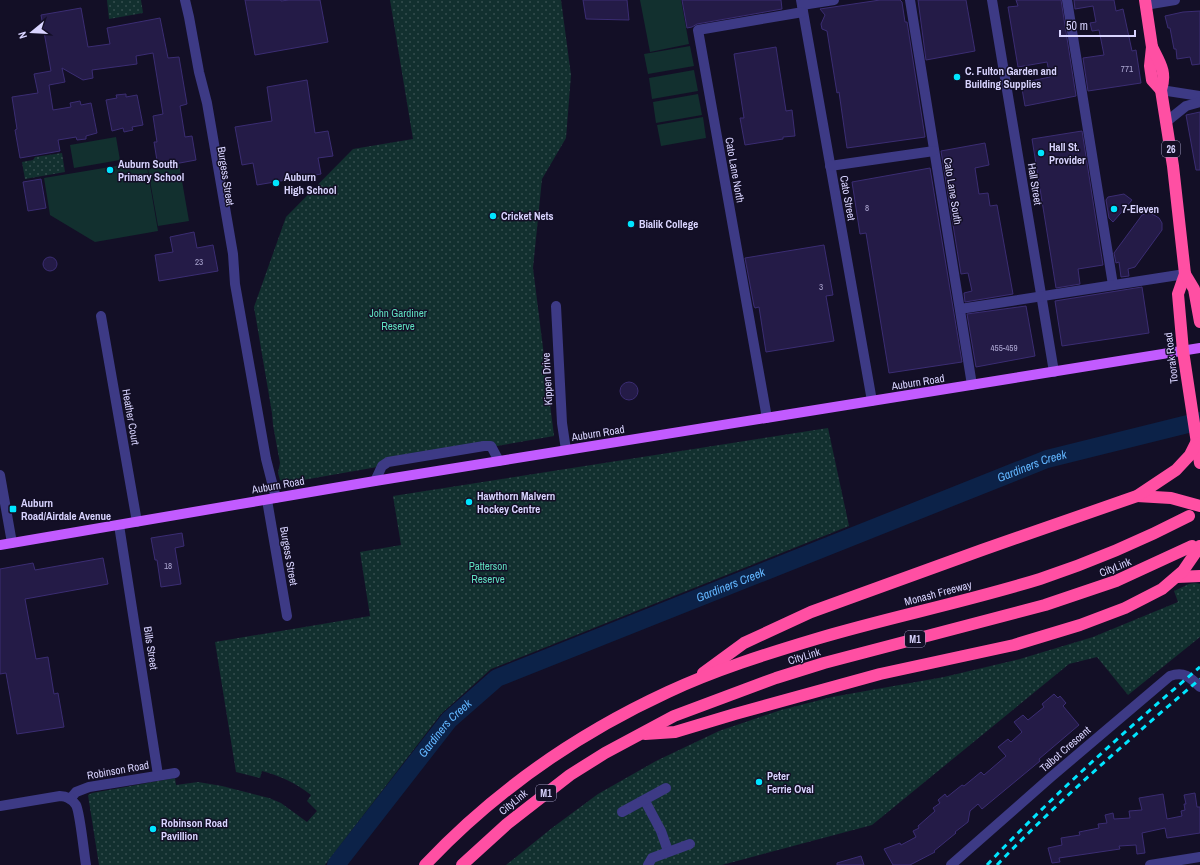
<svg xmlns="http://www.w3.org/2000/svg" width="1200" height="865" viewBox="0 0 1200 865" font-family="'Archivo Narrow',sans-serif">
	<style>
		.grass { fill: #12302f }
		.park { fill: url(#park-dots) }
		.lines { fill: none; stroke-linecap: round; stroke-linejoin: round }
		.river { stroke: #0c2248; stroke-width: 18 }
		.building { fill: #241b47; stroke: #3b2d73 }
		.minor { stroke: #3d3a85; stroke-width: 10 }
		.major { stroke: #c25bff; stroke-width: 10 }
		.highway { stroke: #ff4fa3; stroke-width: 12 }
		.rail { stroke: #00e5ff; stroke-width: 3; stroke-dasharray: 6 5; stroke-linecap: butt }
		.poi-dot { fill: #00e5ff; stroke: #130f26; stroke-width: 1.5 }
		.labels { text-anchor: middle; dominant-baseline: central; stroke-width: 3; stroke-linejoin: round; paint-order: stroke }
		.number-label { font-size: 9px; fill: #aca6d1 }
		.shield { fill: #130f26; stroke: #9e99be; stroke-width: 1 }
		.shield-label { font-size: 10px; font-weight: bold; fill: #d9d4ff }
		.poi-label { font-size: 11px; font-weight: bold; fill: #d9d4ff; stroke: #130f26; text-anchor: start }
		.street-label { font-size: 11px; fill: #d9d4ff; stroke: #130f26 }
		.park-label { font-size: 11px; fill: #5fe0c0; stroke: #130f26 }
		.water-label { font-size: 12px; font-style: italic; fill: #62b6ff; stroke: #130f26 }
	</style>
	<defs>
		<pattern id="park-dots" width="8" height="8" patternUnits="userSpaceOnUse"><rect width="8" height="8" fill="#12302f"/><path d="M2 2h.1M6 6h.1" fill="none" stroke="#344d4e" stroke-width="1.8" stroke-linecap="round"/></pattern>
	</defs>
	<rect width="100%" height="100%" fill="#130f26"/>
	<!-- grass -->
	<g class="grass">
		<path d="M640 0H681L689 44 650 52Z"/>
		<path d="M690 46 694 66 648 74 644 54Z"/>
		<path d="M694 70 698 91 652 99 649 78Z"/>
		<path d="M698 94 702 115 656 123 653 102Z"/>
		<path d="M703 117 706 138 661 146 657 125Z"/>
		<path d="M116 137 120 160 74 168 70 145Z"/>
		<path d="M146 161 158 231 95 242 50 215 44 178Z"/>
		<path d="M179 164 189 221 158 226 148 169Z"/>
	</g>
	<!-- park -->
	<g class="park">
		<path d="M107 0H141L143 13 109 19Z"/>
		<path d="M390 0H561L571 75 566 138 542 179 533 268 554 436 286 483 280 480 278 473 280 463 273 425 272 413 254 307 286 217 353 149 413 139Z"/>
		<path d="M62 153 65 172 25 179 22 162 33 160 35 157Z"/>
		<path d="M828 428 849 526 491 669 441 714 325 865H99L88 795 92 793 175 778 176 785 198 782 222 786 269 798 281 803 307 822 317 811 307 801 311 795C296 783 281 776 262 771L260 778 236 772 215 642 370 616 360 552 401 545 393 496Z"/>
		<path d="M1195 583 1200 584V637L1128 695 1097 657 1069 664 872 825 722 865H506L552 828 598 794 656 761 719 731 781 710 832 697 944 677 1020 659 1093 637 1178 602 1174 591 1189 584Z"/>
	</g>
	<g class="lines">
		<!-- river -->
		<path class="river" id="s1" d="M336 865 449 720 497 678 1047 459 1200 421"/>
	</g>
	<!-- building -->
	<g class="building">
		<path d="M245 0H281V1L289 0H320L328 42 255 55Z"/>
		<path d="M583 0H627L629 20 586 19Z"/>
		<path d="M682 0H781L782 9 697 24 692 27 687 28Z"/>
		<path d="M880 0H900L902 2 905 22H907L925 137 847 148 839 92 837 93 827 31 822 29 821 24 825 15 820 9Z"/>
		<path d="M918 0H966L975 51 926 60Z"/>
		<path d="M1016 0H1061L1076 96 1025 106 1021 83 1050 77 1047 62 1018 67 1008 7 1018 6Z"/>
		<path d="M1074 0H1114L1116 11 1123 9 1132 51 1136 50 1141 83 1088 91 1083 58 1104 55 1099 30 1092 31 1090 23 1096 22 1093 6 1075 9Z"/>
		<path d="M81 8 88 47 110 44 107 28 160 18 168 58 179 57 187 104 180 106 185 137 192 136 196 160 158 167 154 142H157L153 116 163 114 153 53 136 56 137 64 92 70 93 78 83 80 62 68 65 82 49 85 53 110 71 107 70 103 80 101 81 105 91 103 97 133 86 136V139L77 140 76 137 58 140 60 151 20 158 15 130 17 129 12 97 38 93 34 74 51 71 41 15Z"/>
		<path d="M1200 11V64L1192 65 1190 57 1177 59 1176 49H1174L1170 28H1168L1165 16 1183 12Z"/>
		<path d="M776 47 786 111 792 110 795 136 783 137V139L745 145 740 118H744L734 54Z"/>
		<path d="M307 80 315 133 328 131 333 156 318 158 321 174 257 185 253 163 242 165 235 127 272 121 267 87Z"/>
		<path d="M126 94V97L137 95 143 125 132 127 133 130 124 132 123 128 112 131 106 100 117 98 116 95Z"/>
		<path d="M1200 112V170H1196L1186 115Z"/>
		<path d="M1082 131 1103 265 1078 269 1080 284 1056 288 1032 139Z"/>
		<path d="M985 143 989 165 975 168 979 194 988 193 990 206 997 205 1013 294 965 302 964 293 972 291 968 273 961 274 941 151Z"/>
		<path d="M930 168 962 362 889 373 866 233 860 234 852 182Z"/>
		<path d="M41 179 46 208 28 211 23 182Z"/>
		<path d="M1124 194 1132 200 1113 222 1109 218 1106 200 1108 197Z"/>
		<path d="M1148 213 1154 215 1159 218 1162 223V230L1135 267 1128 269 1129 276 1121 277 1119 262 1116 263 1114 253 1142 215Z"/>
		<path d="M194 232 197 248 213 245 218 271 159 281 155 255 173 252 170 237Z"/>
		<path d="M824 245 833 295 826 296 834 341 766 352 759 307 755 308 754 306 745 258Z"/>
		<circle cx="50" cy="264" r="7"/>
		<path d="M1142 287 1149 333 1062 346 1055 301Z"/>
		<path d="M1026 306 1035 356 976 367 967 314Z"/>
		<circle cx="629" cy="391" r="9"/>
		<path d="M182 533 184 546 175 548 181 584 161 587 157 560H155L151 538Z"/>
		<path d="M103 558 108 584 25 599 36 659 48 657 54 694 58 693 64 727 17 734 6 673 0 674V569L33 563 35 570Z"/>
		<path d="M1054 694 1058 698 1060 696 1066 703 1063 706 1079 725 1039 759 1040 761 982 809 978 804 970 811 968 822 955 832 956 833 934 851 935 852 910 865H893L884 849 900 843 901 845 916 837 913 831 919 828 918 826 935 811 933 808 940 803 938 800 945 794 947 797 962 785 964 786 981 772 984 775 1006 756 998 747 1008 739 1011 742 1022 732 1014 722 1023 715 1028 720 1044 707 1042 704Z"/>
		<path d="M1195 793 1197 807H1200V833L1167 838 1165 828 1142 833 1145 853 1137 854 1136 845 1119 846 1120 849 1059 858 1060 862 1052 863 1048 848 1062 845 1061 838 1080 835 1079 832 1099 828 1098 824 1107 823 1105 815 1113 813 1114 819 1130 818 1129 811 1142 810 1139 798 1163 794 1167 819 1182 816 1181 811 1185 810 1184 804H1186L1184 795Z"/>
		<path d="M861 856 864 865H837V863Z"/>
	</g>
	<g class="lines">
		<!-- minor -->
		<g class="minor">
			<path d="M185 0 189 17 199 72 207 103 233 254 235 284 266 459 276 498"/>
			<path d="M801 0 872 401"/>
			<path d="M910 0 972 385"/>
			<path d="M992 0 1054 372"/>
			<path d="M1067 0 1113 285"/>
			<path d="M802 5 834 0"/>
			<path d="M1145 5 1175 0"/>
			<path d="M1161 90 1200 96"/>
			<path d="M1166 122 1186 106 1200 102"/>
			<path d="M830 166 934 151"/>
			<path d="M556 306 562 423 566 450"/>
			<path d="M960 309 1185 274"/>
			<path d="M101 316 137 522"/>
			<path d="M767 418 698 30 803 12"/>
			<path d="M0 475 12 543"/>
			<path d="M375 481 382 466 388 462 484 446H491L499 461"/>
			<path d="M267 500 287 616"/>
			<path d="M119 525 158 775"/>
			<path d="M70 799 76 792 89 787 175 773"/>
			<path d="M645 801 661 831 668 851"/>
			<path d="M0 806 60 796C66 796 72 799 76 805 80 812 84 854 86 865"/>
			<path d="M622 812 666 788"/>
			<path d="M648 865 652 858 690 844"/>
			<path d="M951 865 1051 777 1170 676C1184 671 1190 677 1200 687"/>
			<path d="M1150 865 1200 857"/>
		</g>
		<!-- major -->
		<path class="major" d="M0 545 375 481 1200 348"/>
		<!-- highway -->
		<g class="highway">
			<path d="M1145 0 1152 47 1150 66 1152 80 1161 90"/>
			<path d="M1152 47C1160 63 1167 72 1161 90L1173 166 1185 274 1178 294 1183 351 1200 463"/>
			<path d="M1185 274 1194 289 1200 322"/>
			<path d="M1137 496 1171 498 1200 506"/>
			<path d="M1177 577 1200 576"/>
			<path d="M703 673 744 643 811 612 982 550 1137 496 1176 470 1190 455 1196 443"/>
			<path d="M645 734 675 732 735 714 880 674 1014 645 1080 625 1125 608 1162 589 1183 571 1200 546"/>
			<path d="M425 865C494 792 577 734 668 692 715 670 766 654 816 639 890 617 966 602 1040 579 1091 562 1141 541 1189 516"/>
			<path d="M462 865 507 824 570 775 605 753 674 716 776 678 824 663 1045 605 1116 581 1192 546"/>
		</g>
		<!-- rail -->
		<g class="rail">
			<path d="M987 865C1054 794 1126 730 1200 667"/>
			<path d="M997 865C1061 798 1130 739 1200 679"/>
		</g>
	</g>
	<!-- markers -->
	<g class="poi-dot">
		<circle cx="957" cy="77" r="4"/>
		<circle cx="1041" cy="153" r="4"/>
		<circle cx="110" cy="170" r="4"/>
		<circle cx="276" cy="183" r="4"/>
		<circle cx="1114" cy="209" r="4"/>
		<circle cx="493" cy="216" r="4"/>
		<circle cx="631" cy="224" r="4"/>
		<circle cx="469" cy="502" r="4"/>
		<rect x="9" y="505" width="8" height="8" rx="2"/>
		<circle cx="759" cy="782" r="4"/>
		<circle cx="153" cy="829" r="4"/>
	</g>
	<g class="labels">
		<!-- number labels -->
		<g class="number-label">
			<text x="1127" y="69">771</text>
			<text x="867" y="208">8</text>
			<text x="199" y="262">23</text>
			<text x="821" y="287">3</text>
			<text x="1004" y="348">455-459</text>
			<text x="168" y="566">18</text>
		</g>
		<!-- shield labels -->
		<g class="shield">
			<rect x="1162" y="141" width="18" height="16" rx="3"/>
			<rect x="905" y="631" width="20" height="16" rx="3"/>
			<rect x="536" y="785" width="20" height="16" rx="3"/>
		</g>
		<g class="shield-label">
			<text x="1171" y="149">26</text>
			<text x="915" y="639">M1</text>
			<text x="546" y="793">M1</text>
		</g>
		<!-- poi labels -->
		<g class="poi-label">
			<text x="965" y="71">C. Fulton Garden and<tspan x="965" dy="13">Building Supplies</tspan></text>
			<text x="1049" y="147">Hall St.<tspan x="1049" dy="13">Provider</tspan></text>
			<text x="118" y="164">Auburn South<tspan x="118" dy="13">Primary School</tspan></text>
			<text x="284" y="177">Auburn<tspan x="284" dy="13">High School</tspan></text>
			<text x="1122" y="209">7-Eleven</text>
			<text x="501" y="216">Cricket Nets</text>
			<text x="639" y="224">Bialik College</text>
			<text x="477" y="496">Hawthorn Malvern<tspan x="477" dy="13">Hockey Centre</tspan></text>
			<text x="21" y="503">Auburn<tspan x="21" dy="13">Road/Airdale Avenue</tspan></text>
			<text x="767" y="776">Peter<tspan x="767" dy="13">Ferrie Oval</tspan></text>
			<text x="161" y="823">Robinson Road<tspan x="161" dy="13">Pavillion</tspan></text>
		</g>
		<!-- street labels -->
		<g class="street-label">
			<text transform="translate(735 170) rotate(80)">Cato Lane North</text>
			<text transform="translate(226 176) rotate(81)">Burgess Street</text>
			<text transform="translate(1035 184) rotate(81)">Hall Street</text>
			<text transform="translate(953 191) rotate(81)">Cato Lane South</text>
			<text transform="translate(848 198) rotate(80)">Cato Street</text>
			<text transform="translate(1171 358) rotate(-97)">Toorak Road</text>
			<text transform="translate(547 379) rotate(-93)">Kippen Drive</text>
			<text transform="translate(918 382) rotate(-9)">Auburn Road</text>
			<text transform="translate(131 417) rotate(80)">Heather Court</text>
			<text transform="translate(598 433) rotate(-9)">Auburn Road</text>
			<text transform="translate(278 485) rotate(-10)">Auburn Road</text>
			<text transform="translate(289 556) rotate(80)">Burgess Street</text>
			<text transform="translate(1115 567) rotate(-22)">CityLink</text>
			<text transform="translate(938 593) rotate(-15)">Monash Freeway</text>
			<text transform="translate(151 648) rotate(81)">Bills Street</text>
			<text transform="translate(804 656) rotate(-17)">CityLink</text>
			<text transform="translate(1065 749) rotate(-41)">Talbot Crescent</text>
			<text transform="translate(118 770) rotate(-10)">Robinson Road</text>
			<text transform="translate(513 802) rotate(-39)">CityLink</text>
		</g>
		<!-- park labels -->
		<g class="park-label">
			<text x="398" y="313">John Gardiner<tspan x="398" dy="13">Reserve</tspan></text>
			<text x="488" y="566">Patterson<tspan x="488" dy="13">Reserve</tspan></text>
		</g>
		<!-- water labels -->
		<g class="water-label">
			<text stroke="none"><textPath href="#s1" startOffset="823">Gardiners Creek</textPath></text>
			<text stroke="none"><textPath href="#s1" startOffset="499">Gardiners Creek</textPath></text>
			<text stroke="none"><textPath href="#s1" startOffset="175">Gardiners Creek</textPath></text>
		</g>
	</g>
	<!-- north arrow -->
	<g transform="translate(32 32) rotate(252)" stroke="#130f26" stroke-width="3" paint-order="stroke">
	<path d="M0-3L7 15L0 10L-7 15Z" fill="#d9d4ff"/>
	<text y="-6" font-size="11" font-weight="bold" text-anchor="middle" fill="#d9d4ff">N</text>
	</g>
	<!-- scale -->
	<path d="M1060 30v6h75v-6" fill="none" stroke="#d9d4ff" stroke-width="2"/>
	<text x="1066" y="30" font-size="12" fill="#d9d4ff" stroke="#130f26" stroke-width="3" paint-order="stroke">50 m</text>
</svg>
